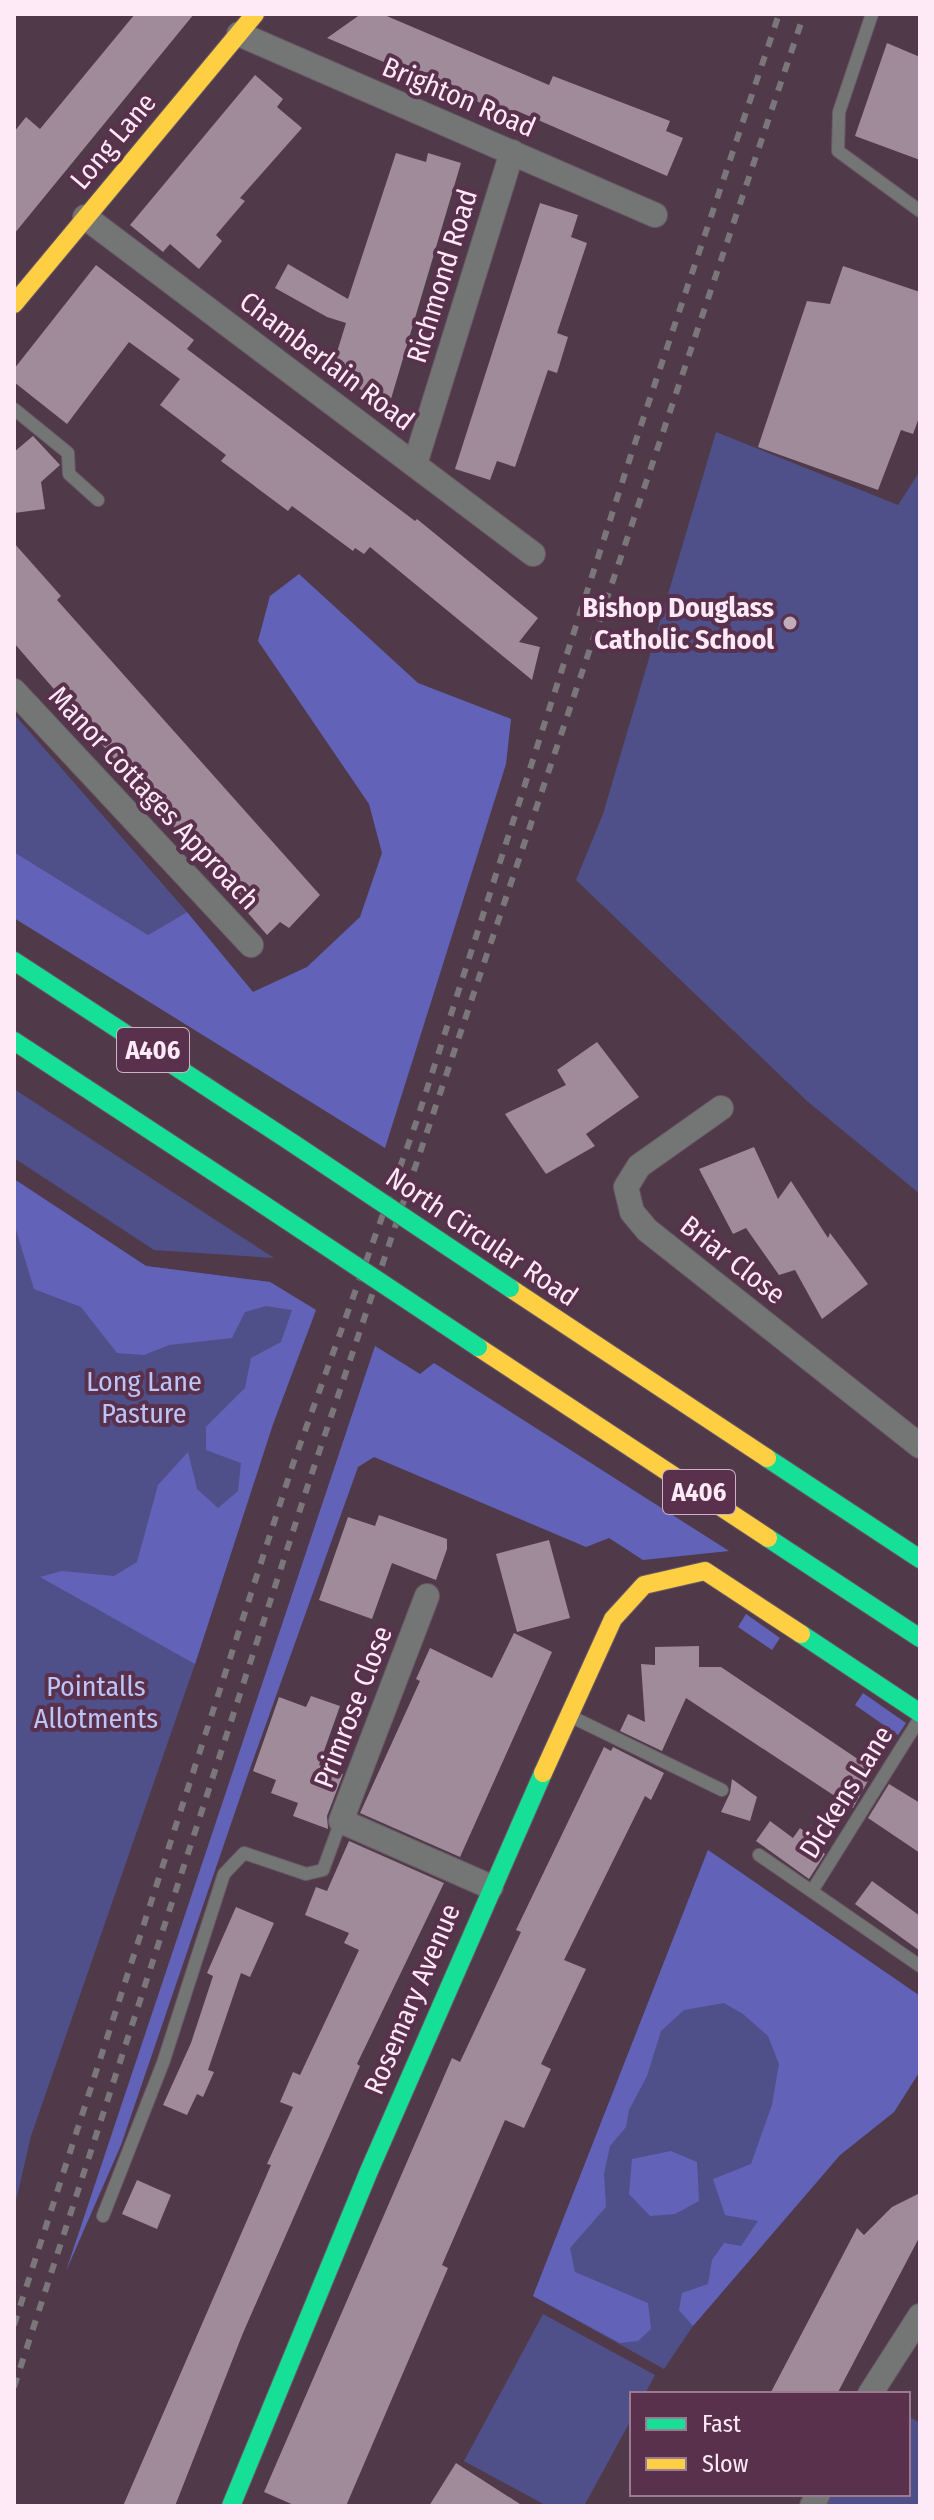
<svg xmlns="http://www.w3.org/2000/svg" width="934" height="2520" viewBox="0 0 934 2520" font-family="'Fira Sans Condensed',sans-serif">
	<style>
		.green { fill: #4f5089 }
		.forest { fill: #6263b8 }
		.building { fill: #9f8b99 }
		.lines { fill: none; stroke-linecap: round; stroke-linejoin: round }
		.lane-casing { stroke: #6a5865; stroke-width: 14 }
		.street-casing { stroke: #6a5865; stroke-width: 26 }
		.fast-casing { stroke: #6a5865; stroke-width: 20 }
		.slow-casing { stroke: #6a5865; stroke-width: 20 }
		.lane { stroke: #747675; stroke-width: 12 }
		.street { stroke: #747675; stroke-width: 24 }
		.fast { stroke: #16e098; stroke-width: 18 }
		.slow { stroke: #ffcf43; stroke-width: 18 }
		.rail { stroke: #7b767a; stroke-width: 6; stroke-dasharray: 10 10; stroke-linecap: butt }
		.fast-bridge-casing { stroke: #6a5865; stroke-width: 20; stroke-linecap: butt }
		.fast-bridge { stroke: #16e098; stroke-width: 18 }
		.poi-dot { fill: #c1acba; stroke: #59314d; stroke-width: 3 }
		.labels { text-anchor: middle; dominant-baseline: central; stroke-width: 8; stroke-linejoin: round; paint-order: stroke }
		.shield { fill: #59314d; stroke: #ccb2c4; stroke-width: 2 }
		.shield-label { font-size: 26px; font-weight: bold; fill: #fee9f7 }
		.street-label { font-size: 28px; fill: #fee9f7; stroke: #59314d }
		.poi-label { font-size: 28px; font-weight: bold; fill: #fee9f7; stroke: #59314d; text-anchor: end }
		.park-label { font-size: 28px; fill: #bdc4f6; stroke: #59314d }
	</style>
	<rect width="100%" height="100%" fill="#503a4a"/>
	<!-- green -->
	<g class="green">
		<path d="M716 432 898 505 920 471V1194L807 1101 576 880 603 814Z"/>
		<path d="M14 714 187 912 148 935 14 852Z"/>
		<path d="M14 1089 274 1258 154 1250 14 1158Z"/>
		<path d="M14 1179 146 1266 270 1282 316 1310 273 1424 195 1664 31 2136 14 2209Z"/>
		<path d="M708 1850 920 1996V2071L894 2112 840 2155 693 2326 664 2369 533 2296Z"/>
		<path d="M543 2314 655 2375 645 2394H632V2418L584 2506H547L464 2461Z"/>
		<path d="M908 2416 920 2423V2506H813L819 2494H908Z"/>
	</g>
	<!-- forest -->
	<g class="forest">
		<path d="M299 574 418 683 511 719 506 764 385 1148 14 918V852L148 935 187 912 253 992 307 967 360 917 382 853 369 804 258 641 270 596Z"/>
		<path d="M14 1179 146 1266 270 1282 316 1310 273 1424 195 1664 40 1577 62 1571 114 1576 137 1562 158 1485 188 1452 197 1489 218 1508 238 1491 241 1463 206 1450V1427L245 1388 251 1358 281 1342 292 1310 266 1306 245 1312 232 1338 169 1345 144 1355 117 1353 81 1307 34 1289 14 1223Z"/>
		<path d="M375 1346 420 1374 434 1363 729 1551 643 1560 609 1538 586 1547 374 1457 358 1467 247 1777 121 2145 66 2271Z"/>
		<path d="M746 1614 780 1638 772 1650 738 1627Z"/>
		<path d="M863 1693 906 1723 898 1735 855 1705Z"/>
		<path d="M708 1850 920 1996V2071L894 2112 840 2155 693 2326 679 2310 682 2293 708 2284 712 2260 724 2243 741 2246 758 2221 725 2215 713 2179 751 2164 772 2105 779 2064 768 2036 743 2014 724 2003 684 2010 661 2031 647 2076 629 2110 626 2127 610 2146 604 2174 606 2207 570 2248 575 2272 648 2303 651 2329 638 2341 620 2343 533 2296Z"/>
		<path d="M671 2151 697 2162 699 2201 675 2214 650 2216 629 2194 632 2159Z"/>
	</g>
	<!-- building -->
	<g class="building">
		<path d="M135 14H194L14 234V132L26 117 40 129Z"/>
		<path d="M361 14H382L549 85 553 76 670 121 666 131 683 138 667 176 515 110 512 116 327 38Z"/>
		<path d="M887 43 920 57V160L855 136Z"/>
		<path d="M255 75 283 99 277 107 302 128 240 198 245 201 216 235 222 241 199 269 170 244 163 252 130 225Z"/>
		<path d="M396 153 426 162 428 153 461 163 388 409 357 387 361 373 333 365 346 323 327 317 275 288 288 264 348 299Z"/>
		<path d="M540 203 578 215 571 237 587 243 557 333 568 337 557 373 548 370 515 467 497 461 490 480 455 469Z"/>
		<path d="M96 265 194 340 187 349 415 521 417 519 538 618 519 642 540 647 532 680 370 547 364 554 355 548 353 551 292 506 288 511 221 461 226 455 160 405 180 379 129 342 67 424 14 382V369Z"/>
		<path d="M843 266 920 292V415L913 434 901 430 878 490 758 447 807 301 830 304Z"/>
		<path d="M33 436 60 465 41 482 45 509 14 513V452Z"/>
		<path d="M14 543 61 596 57 600 320 895 289 928 280 922 267 935 14 643Z"/>
		<path d="M597 1042 639 1097 586 1134 595 1146 546 1174 505 1114 566 1085 557 1070Z"/>
		<path d="M754 1147 778 1199 791 1181 828 1238 830 1233 868 1284 822 1319 795 1270 779 1275 746 1228 733 1234 699 1169Z"/>
		<path d="M379 1515 447 1539V1549L436 1580 392 1563 372 1619 319 1600 348 1517 375 1526Z"/>
		<path d="M549 1540 570 1618 517 1632 496 1554Z"/>
		<path d="M514 1633 552 1652 460 1857 360 1813 420 1681 416 1679 430 1648 492 1678Z"/>
		<path d="M699 1646V1667H721L874 1770 853 1808 686 1698 662 1751 620 1731 628 1714 645 1722 641 1664 655 1665V1647Z"/>
		<path d="M311 1696 340 1706 319 1765 343 1774 327 1816 328 1829 293 1816 298 1803 271 1793 276 1780 253 1771 279 1697 306 1707Z"/>
		<path d="M604 1747 611 1751 613 1747 664 1773 651 1800 645 1796 564 1960 586 1969 541 2064 551 2069 524 2128 505 2120 442 2265 448 2268 346 2506H296L264 2492 452 2058 460 2062 521 1932 516 1930Z"/>
		<path d="M732 1779 757 1797 750 1821 721 1812 730 1793Z"/>
		<path d="M889 1784 920 1803V1853L868 1818Z"/>
		<path d="M770 1821 793 1838 800 1828 824 1846 821 1851 825 1854 809 1879 756 1841Z"/>
		<path d="M349 1841 444 1883 357 2064 360 2066 243 2333 175 2506H123L271 2165 267 2164 293 2107 280 2102 293 2072 300 2075 359 1950 344 1943 349 1933 305 1915 316 1887 327 1891Z"/>
		<path d="M872 1881 920 1916V1951L855 1904Z"/>
		<path d="M236 1907 274 1923 250 1977 241 1973 208 2070 214 2072 203 2097 197 2094 187 2115 163 2105 191 2043 213 1976 207 1973Z"/>
		<path d="M137 2180 171 2195 157 2229 122 2214Z"/>
		<path d="M920 2193V2236L837 2394H770L857 2228 864 2235 892 2207Z"/>
		<path d="M456 2463 523 2506H429Z"/>
	</g>
	<g class="lines">
		<!-- lane casing -->
		<g class="lane-casing">
			<g id="lane">
				<path d="M872 14 839 112 838 151 920 211"/>
				<path d="M14 409 68 453 69 474 98 500"/>
				<path d="M574 1718 722 1790"/>
				<path d="M759 1855 920 1966"/>
				<path d="M812 1891 920 1718"/>
				<path d="M103 2216 163 2063 224 1874 244 1853 306 1874 323 1870 341 1821"/>
			</g>
		</g>
		<!-- street casing -->
		<g class="street-casing">
			<g id="street">
				<path d="M239 34 655 215"/>
				<path d="M85 217 533 554"/>
				<path d="M415 464 512 152"/>
				<path d="M14 691 251 945"/>
				<path d="M721 1108 639 1166 626 1187 632 1212 647 1230 920 1446"/>
				<path d="M427 1596 341 1821 491 1887"/>
				<path d="M870 2394 920 2316"/>
				<path d="M812 2506 818 2494"/>
			</g>
		</g>
		<!-- fast casing -->
		<g class="fast-casing">
			<g id="fast">
				<path d="M14 961 291 1142"/>
				<path d="M14 1041 258 1201"/>
				<path d="M767 1458 920 1559"/>
				<path d="M768 1538 920 1638"/>
				<path d="M801 1634 920 1713"/>
				<path d="M231 2506 369 2171 543 1773"/>
			</g>
		</g>
		<!-- slow casing -->
		<g class="slow-casing">
			<g id="slow">
				<path d="M14 304 255 14"/>
				<path d="M510 1288 767 1458"/>
				<path d="M478 1347 768 1538"/>
				<path d="M543 1773 613 1619 644 1585 705 1571 801 1634"/>
			</g>
		</g>
		<!-- lane -->
		<use href="#lane" class="lane"/>
		<!-- street -->
		<use href="#street" class="street"/>
		<!-- fast -->
		<use href="#fast" class="fast"/>
		<!-- slow -->
		<use href="#slow" class="slow"/>
		<!-- rail -->
		<g class="rail">
			<path d="M14 2325 293 1464 417 1120 630 458 779 14"/>
			<path d="M14 2387 311 1476 804 14"/>
		</g>
		<!-- fast-bridge casing -->
		<g class="fast-bridge-casing">
			<g id="fast-bridge">
				<path d="M291 1142 510 1288"/>
				<path d="M258 1201 478 1347"/>
			</g>
		</g>
		<!-- fast-bridge -->
		<use href="#fast-bridge" class="fast-bridge"/>
	</g>
	<!-- markers -->
	<circle class="poi-dot" cx="790" cy="623" r="8"/>
	<g class="labels">
		<!-- shield labels -->
		<g class="shield">
			<rect x="117" y="1028" width="72" height="44" rx="6"/>
			<rect x="663" y="1470" width="72" height="44" rx="6"/>
		</g>
		<g class="shield-label">
			<text x="153" y="1050">A406</text>
			<text x="699" y="1492">A406</text>
		</g>
		<!-- street labels -->
		<g class="street-label">
			<text transform="translate(459 97) rotate(23)">Brighton Road</text>
			<text transform="translate(113 141) rotate(-50)">Long Lane</text>
			<text transform="translate(442 276) rotate(-73)">Richmond Road</text>
			<text transform="translate(327 361) rotate(37)">Chamberlain Road</text>
			<text transform="translate(154 798) rotate(47)">Manor Cottages Approach</text>
			<text transform="translate(482 1237) rotate(34)">North Circular Road</text>
			<text transform="translate(733 1260) rotate(38)">Briar Close</text>
			<text transform="translate(353 1707) rotate(-69)">Primrose Close</text>
			<text transform="translate(846 1792) rotate(-58)">Dickens Lane</text>
			<text transform="translate(412 1999) rotate(-67)">Rosemary Avenue</text>
		</g>
		<!-- poi labels -->
		<g class="poi-label">
			<text x="774" y="607">Bishop Douglass<tspan x="774" dy="32">Catholic School</tspan></text>
		</g>
		<!-- park labels -->
		<g class="park-label">
			<text x="144" y="1381">Long Lane<tspan x="144" dy="32">Pasture</tspan></text>
			<text x="96" y="1686">Pointalls<tspan x="96" dy="32">Allotments</tspan></text>
		</g>
	</g>
	<!-- border -->
	<rect width="934" height="2520" fill="none" stroke="#fee9f7" stroke-width="32"/>
	<!-- legend -->
	<rect x="630" y="2392" width="280" height="104" fill="#59314d" stroke="#9b7b91" stroke-width="2"/>
	<rect x="646" y="2418" width="40" height="12" fill="#16e098" stroke="#9b7b91" stroke-width="2"/>
	<text x="702" y="2432" font-size="24" fill="#fee9f7">Fast</text>
	<rect x="646" y="2458" width="40" height="12" fill="#ffcf43" stroke="#9b7b91" stroke-width="2"/>
	<text x="702" y="2472" font-size="24" fill="#fee9f7">Slow</text>
</svg>
